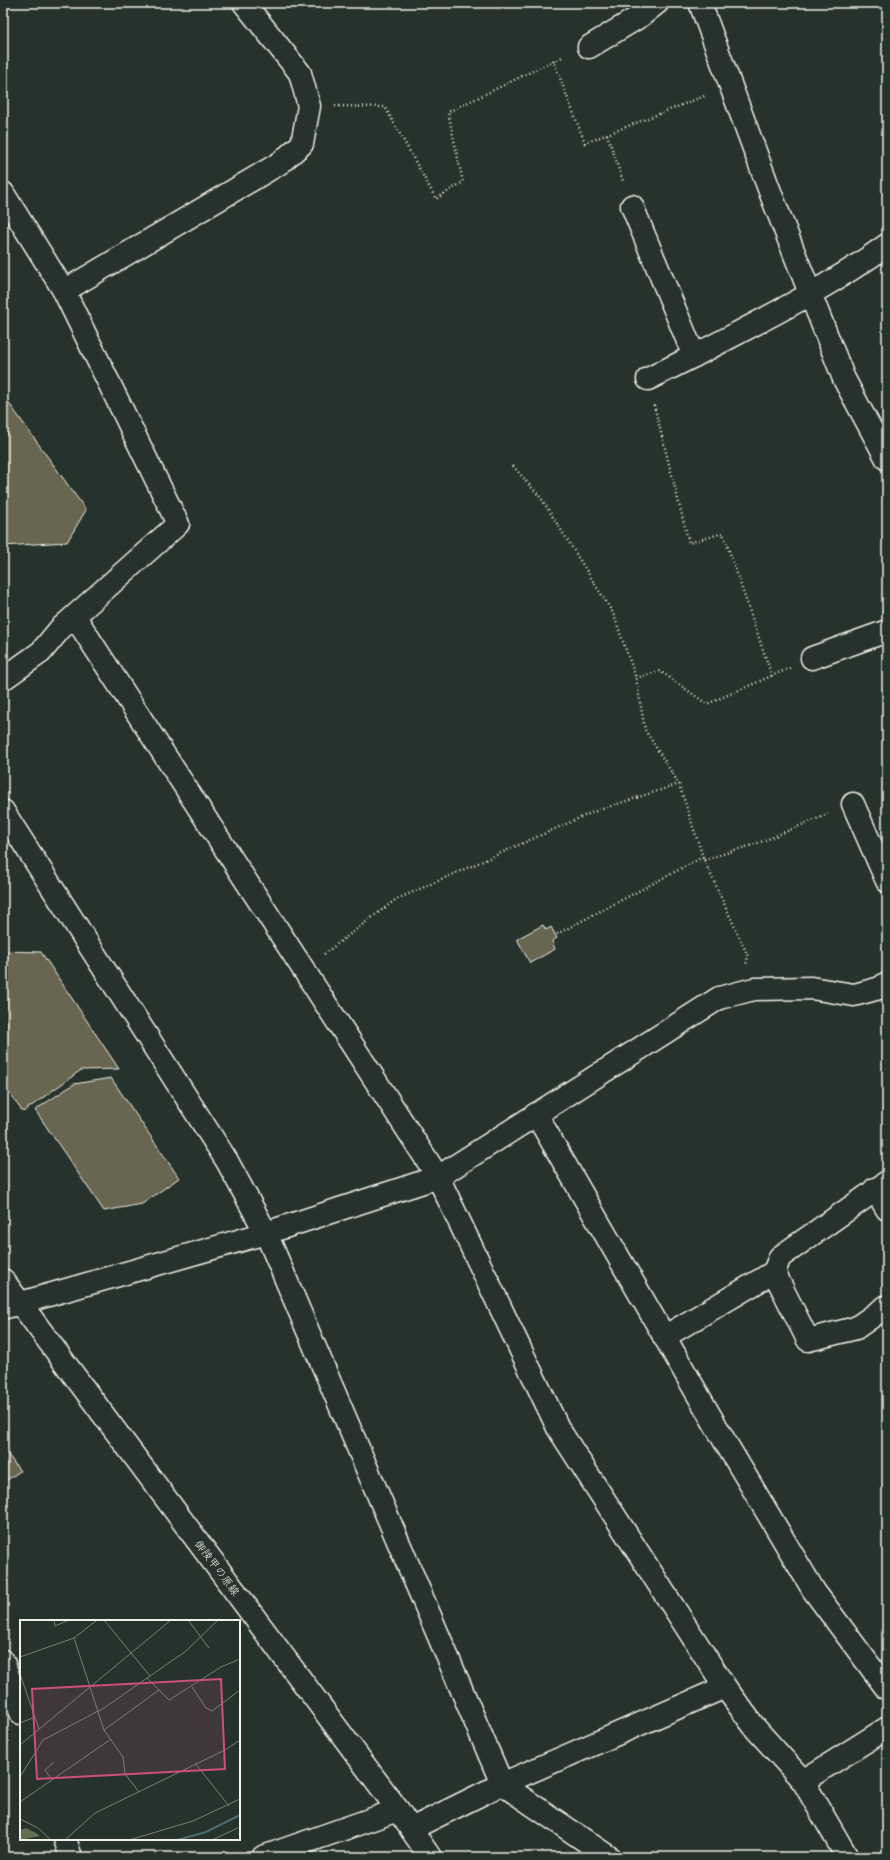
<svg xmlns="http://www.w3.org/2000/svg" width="890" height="1860" viewBox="0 0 890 1860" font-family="Pangolin,'Klee One',sans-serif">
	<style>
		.building { fill: #676551; stroke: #f4f1e8 }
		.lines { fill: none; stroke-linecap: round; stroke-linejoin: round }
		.minor-casing { stroke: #f4f1e8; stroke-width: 25 }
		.path { stroke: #f4f1e8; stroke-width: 2.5; stroke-dasharray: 1 3; stroke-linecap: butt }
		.minor { stroke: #26332d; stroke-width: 22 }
		.labels { text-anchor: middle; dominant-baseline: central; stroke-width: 3; stroke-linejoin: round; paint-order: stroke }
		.street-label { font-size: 11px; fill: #f4f1e8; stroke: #26332d }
		.inset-river { fill: none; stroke: #4b6a72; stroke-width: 2 }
		.inset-road { fill: none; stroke: #787f78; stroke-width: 1 }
		.view { fill: #ce4e7e; fill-opacity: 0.15; stroke: #ce4e7e; stroke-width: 2 }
		.inset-edge { fill: none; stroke: #f4f1e8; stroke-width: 2 }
	</style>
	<rect width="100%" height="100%" fill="#26332d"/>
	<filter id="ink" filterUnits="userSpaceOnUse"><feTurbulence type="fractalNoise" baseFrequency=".025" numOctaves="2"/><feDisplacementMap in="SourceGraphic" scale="8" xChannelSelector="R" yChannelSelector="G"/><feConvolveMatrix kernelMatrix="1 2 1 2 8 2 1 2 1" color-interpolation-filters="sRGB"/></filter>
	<g filter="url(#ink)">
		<!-- building -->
		<g class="building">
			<path d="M3 395 86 510 67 542 3 546Z"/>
			<path d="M543 925 546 930 551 927 557 938 552 941 555 949 530 963 517 939Z"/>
			<path d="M3 951 41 952 119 1069 81 1070 23 1112 3 1085Z"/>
			<path d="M111 1078 179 1178 142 1204 104 1211 35 1110 74 1084Z"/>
			<path d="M3 1448 20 1471 3 1483Z"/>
		</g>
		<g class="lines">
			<!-- minor casing -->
			<g class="minor-casing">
				<g id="minor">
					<path d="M700 3 772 197 844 379 887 459"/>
					<path d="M589 47 642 15 657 3"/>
					<path d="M3 193 64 291 178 524 60 629 41 652 3 679"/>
					<path d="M632 206 694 356C760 321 826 289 887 245"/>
					<path d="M64 291 280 163 302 144 309 106 300 73 244 3"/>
					<path d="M648 379 694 356"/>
					<path d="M75 617 438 1177 558 1428 725 1687 756 1729 803 1781 847 1857"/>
					<path d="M812 658 887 631"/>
					<path d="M853 804 887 881"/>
					<path d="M3 811 227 1161 266 1233 502 1784 609 1857"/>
					<path d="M536 1114 724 1440 814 1591 887 1689"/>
					<path d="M875 1189 887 1209"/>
					<path d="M774 1272 780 1257 887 1182"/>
					<path d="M3 1280 398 1810 430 1857"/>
					<path d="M3 1308 266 1233 438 1177 719 998 754 989 811 988 854 995 880 988 887 983"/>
					<path d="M664 1337 774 1272 808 1340 856 1328 887 1306"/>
					<path d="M3 1661 21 1713"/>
					<path d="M803 1781 887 1728"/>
					<path d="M411 1829 502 1784 725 1687"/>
					<path d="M65 1839 71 1857"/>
					<path d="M263 1857 398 1810"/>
				</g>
			</g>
			<!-- path -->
			<g class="path">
				<path d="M553 60 585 143 707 95"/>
				<path d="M335 106 385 107 436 199 463 182 448 112 564 56"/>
				<path d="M607 134 623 181"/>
				<path d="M654 405 689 543 723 533 772 676"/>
				<path d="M513 466 541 498 613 613 636 678 645 730 679 784 704 860 748 956 746 965"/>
				<path d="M636 678 660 671 707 704 790 668"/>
				<path d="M704 860 761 842 828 814"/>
				<path d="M557 934 703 857"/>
				<path d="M324 954 395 900 593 812 679 784"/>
			</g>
			<!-- minor -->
			<use href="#minor" class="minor"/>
		</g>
	</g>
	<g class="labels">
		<!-- street labels -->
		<g class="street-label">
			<text transform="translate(217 1568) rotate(53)">御陵甲の原線</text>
		</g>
	</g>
	<!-- overview -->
	<g transform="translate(20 1620)">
		<rect width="220" height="220" fill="#26332d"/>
		<path d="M6 208 16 213 20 216 0 220V210Z" fill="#607051"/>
		<path class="inset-river" d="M157 220 186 212 220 195"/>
		<path class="inset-road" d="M34 0 35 6 49 0M77 0 54 18 84 110 103 137 105 154 119 172M84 0 130 56M168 0 189 28M0 37 54 18M0 54 19 109M127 58 149 80 201 47 220 39M172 67 186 88 192 91 220 70M0 103 15 97M84 110 139 70M0 125 151 0M175 143 209 186M0 157 23 120 84 88 166 31 198 0M32 160 25 150 34 142M0 182 91 119M0 199 18 208 31 220M45 220 75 193 205 130 220 120M109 220 173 201 220 179M192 220 220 207"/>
		<path class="view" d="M201 59 205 149 17 159 12 69Z"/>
		<rect width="220" height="220" class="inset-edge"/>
	</g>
	<!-- margin -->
	<rect width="890" height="1860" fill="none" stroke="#26332d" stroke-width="16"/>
	<rect x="8" y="8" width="874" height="1844" fill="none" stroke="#f4f1e8" stroke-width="1.5" filter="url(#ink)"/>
</svg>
